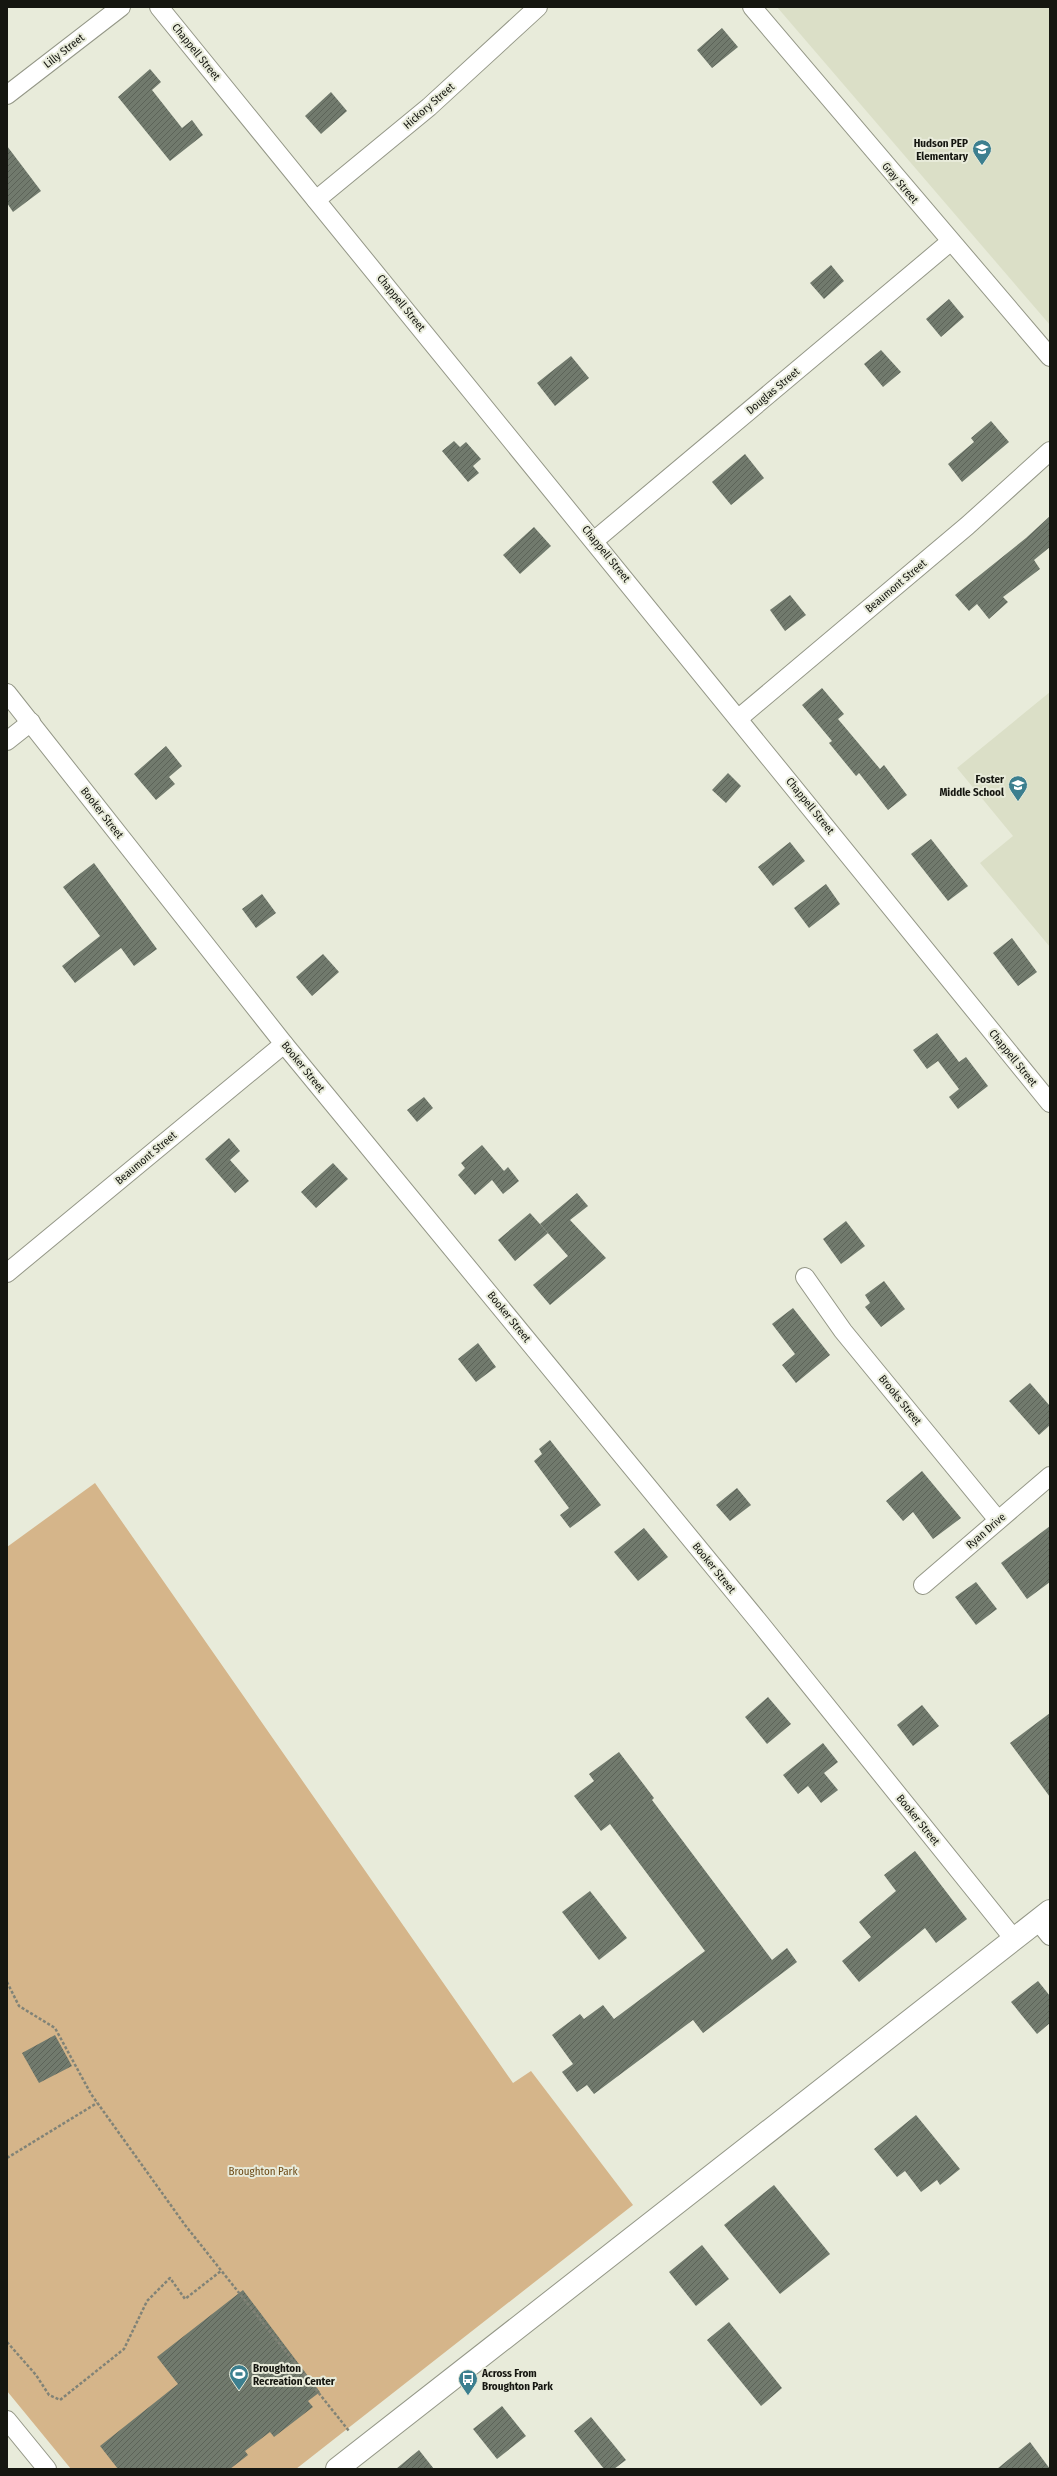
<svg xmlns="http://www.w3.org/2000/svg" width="1057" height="2476" viewBox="0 0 1057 2476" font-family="'Fira Sans Condensed',sans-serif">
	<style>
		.built { fill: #dbdfc7 }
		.park { fill: #d5b58a }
		.building { fill: url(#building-hatch) }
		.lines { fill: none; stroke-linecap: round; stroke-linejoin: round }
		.minor-casing { stroke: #949787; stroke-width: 20 }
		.tertiary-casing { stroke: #949787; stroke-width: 24 }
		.path { stroke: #818377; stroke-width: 2.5; stroke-dasharray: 3 2; stroke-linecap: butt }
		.minor { stroke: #fff; stroke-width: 18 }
		.tertiary { stroke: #fff; stroke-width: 22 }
		.labels { text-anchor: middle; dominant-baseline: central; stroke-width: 4; stroke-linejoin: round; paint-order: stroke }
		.street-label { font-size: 11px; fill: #151610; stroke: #e8ebda }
		.poi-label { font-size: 11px; font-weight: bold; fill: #151610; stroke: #e8ebda; text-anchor: end }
		.park-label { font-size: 11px; fill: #6e4c19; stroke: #e8ebda }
	</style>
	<defs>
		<pattern id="building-hatch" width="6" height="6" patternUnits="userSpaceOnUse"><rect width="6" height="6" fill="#717a6d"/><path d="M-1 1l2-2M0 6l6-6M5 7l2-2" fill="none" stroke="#5c6358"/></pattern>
	</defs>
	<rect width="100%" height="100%" fill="#e8ebda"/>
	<!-- built -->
	<g class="built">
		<path d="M777 7H1050V325Z"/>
		<path d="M1050 692V947L980 863 1013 836 957 768Z"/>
	</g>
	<!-- park -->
	<path class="park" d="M95 1483 513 2083 531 2071 633 2205 296 2469H71L7 2391V1547Z"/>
	<!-- building -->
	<g class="building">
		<path d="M722 28 738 47 712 68 697 50Z"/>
		<path d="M150 69 161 82 152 90 182 128 192 120 203 135 170 161 118 97Z"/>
		<path d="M331 92 347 111 321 134 305 116Z"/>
		<path d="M7 146 41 191 13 212 7 203Z"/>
		<path d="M831 265 844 281 824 299 810 283Z"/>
		<path d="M949 299 964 317 941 337 926 319Z"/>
		<path d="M881 350 901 372 883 387 864 364Z"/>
		<path d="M571 356 589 378 555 406 537 383Z"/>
		<path d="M991 421 1009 442 962 482 948 464 974 442 971 438Z"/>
		<path d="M454 441 460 447 466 442 481 459 473 466 479 473 468 482 442 451Z"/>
		<path d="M745 454 764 478 731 505 712 482Z"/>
		<path d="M1050 516V547L1034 560 1040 569 1003 597 1008 602 989 619 977 604 969 611 955 595 1026 538Z"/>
		<path d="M534 527 551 546 520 574 503 555Z"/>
		<path d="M790 595 806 615 785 631 770 610Z"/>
		<path d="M822 688 844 714 838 719 880 769 884 765 907 795 888 810 859 773 856 776 829 743 832 741 802 705Z"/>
		<path d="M166 746 182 766 169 777 175 784 156 800 134 774Z"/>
		<path d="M728 773 741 786 726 803 712 790Z"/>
		<path d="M931 839 968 886 948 901 911 854Z"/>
		<path d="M790 842 805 861 773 886 758 867Z"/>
		<path d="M94 863 157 949 134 966 121 948 75 983 62 966 100 936 63 887Z"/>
		<path d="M826 884 840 904 809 928 794 908Z"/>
		<path d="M262 894 276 913 256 928 242 909Z"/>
		<path d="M1012 938 1037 972 1018 986 993 953Z"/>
		<path d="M323 954 339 972 312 996 296 977Z"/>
		<path d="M937 1033 959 1062 966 1057 988 1086 958 1109 949 1097 959 1089 938 1061 927 1069 913 1050Z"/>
		<path d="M424 1097 433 1108 417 1122 407 1110Z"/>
		<path d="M229 1138 240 1151 230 1160 249 1181 235 1193 205 1159Z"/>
		<path d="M482 1145 504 1171 508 1167 519 1181 503 1194 492 1180 475 1195 458 1175 465 1168 461 1163Z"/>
		<path d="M333 1163 348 1179 316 1208 301 1192Z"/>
		<path d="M577 1193 588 1206 570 1220 606 1258 550 1305 533 1285 568 1256 540 1224Z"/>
		<path d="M530 1213 548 1233 515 1261 498 1240Z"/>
		<path d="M846 1221 865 1246 841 1264 823 1239Z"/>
		<path d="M884 1281 905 1309 881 1327 865 1307 870 1303 865 1295Z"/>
		<path d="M793 1308 830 1355 796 1383 782 1365 795 1354 772 1324Z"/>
		<path d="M478 1343 496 1367 476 1382 458 1359Z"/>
		<path d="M1030 1383 1050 1406V1425L1039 1435 1009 1401Z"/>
		<path d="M550 1440 601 1505 570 1528 560 1515 569 1508 534 1461 542 1454 539 1449Z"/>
		<path d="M922 1471 961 1518 933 1539 913 1512 903 1521 886 1501Z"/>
		<path d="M737 1488 751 1505 730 1521 716 1505Z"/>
		<path d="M1050 1526V1582L1027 1599 1001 1563Z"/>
		<path d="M644 1528 668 1557 638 1581 614 1552Z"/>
		<path d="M976 1582 997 1609 976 1625 955 1597Z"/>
		<path d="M768 1697 791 1724 767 1744 745 1717Z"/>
		<path d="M922 1705 939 1726 913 1746 897 1725Z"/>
		<path d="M1050 1713V1797L1010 1743Z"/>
		<path d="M823 1743 838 1762 824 1773 838 1790 821 1803 808 1786 798 1794 783 1775Z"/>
		<path d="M619 1752 654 1798 652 1800 772 1960 787 1948 797 1962 703 2033 693 2020 594 2094 587 2085 577 2092 562 2072 573 2064 552 2035 580 2014 584 2019 603 2005 614 2019 705 1951 610 1824 601 1831 574 1796 594 1781 589 1774Z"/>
		<path d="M915 1851 967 1919 936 1943 925 1928 859 1982 842 1961 871 1937 859 1922 896 1891 884 1875Z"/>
		<path d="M590 1891 627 1938 599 1960 562 1912Z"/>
		<path d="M1038 1981 1050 1996V2023L1037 2034 1011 2002Z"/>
		<path d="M55 2035 72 2066 39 2083 22 2053Z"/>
		<path d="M916 2115 960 2169 940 2185 937 2180 921 2192 905 2171 897 2177 874 2149Z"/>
		<path d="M774 2185 830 2254 780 2294 724 2225Z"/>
		<path d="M702 2245 729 2279 696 2306 669 2272Z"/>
		<path d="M243 2290 320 2392 308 2401 313 2407 274 2437 270 2432 245 2451 248 2455 230 2469H118L100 2446 178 2384 157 2357Z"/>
		<path d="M729 2322 782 2388 761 2406 707 2340Z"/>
		<path d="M502 2406 526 2436 497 2459 473 2429Z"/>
		<path d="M591 2417 626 2460 614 2469H604L574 2431Z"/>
		<path d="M1030 2442 1050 2469H997Z"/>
		<path d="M419 2450 434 2469H396Z"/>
	</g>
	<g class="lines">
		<!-- minor casing -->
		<g class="minor-casing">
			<g id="minor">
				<path d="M159 7 1050 1103"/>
				<path d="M752 7 1050 357"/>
				<path d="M7 95 121 7"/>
				<path d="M316 200 429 107 538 7"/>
				<path d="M595 540 950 242"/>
				<path d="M7 693 284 1044 759 1622 1014 1939"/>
				<path d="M739 718 967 526 1050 451"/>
				<path d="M7 741 31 722"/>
				<path d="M7 1273 284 1044"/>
				<path d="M805 1277 843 1331 998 1520"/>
				<path d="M923 1585 1050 1476"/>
				<path d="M1038 1921 1050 1936"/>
				<path d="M7 2420 47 2469"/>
			</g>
		</g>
		<!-- tertiary casing -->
		<g class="tertiary-casing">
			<path id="tertiary" d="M337 2469 1050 1911"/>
		</g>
		<!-- path -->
		<g class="path">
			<path d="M7 1982 19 2006 55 2028 91 2094 185 2225 349 2431"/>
			<path d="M7 2158 97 2103"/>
			<path d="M7 2342 36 2375 49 2395 60 2400 124 2349 147 2301 170 2278 185 2299 221 2271"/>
		</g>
		<!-- minor -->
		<use href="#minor" class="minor"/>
		<!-- tertiary -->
		<use href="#tertiary" class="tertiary"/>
	</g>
	<!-- icons -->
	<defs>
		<g id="school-pin" transform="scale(1)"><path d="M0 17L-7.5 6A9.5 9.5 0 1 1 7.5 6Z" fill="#3c7f8f" stroke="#e8ebda"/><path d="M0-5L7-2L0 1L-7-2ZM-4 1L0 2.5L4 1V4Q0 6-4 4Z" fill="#fff"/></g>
		<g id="stadium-pin" transform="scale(1)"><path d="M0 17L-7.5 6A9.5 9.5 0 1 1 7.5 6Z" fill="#3c7f8f" stroke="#e8ebda"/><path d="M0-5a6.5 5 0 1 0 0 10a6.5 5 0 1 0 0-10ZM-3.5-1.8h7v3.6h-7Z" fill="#fff"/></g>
		<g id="bus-pin" transform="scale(1)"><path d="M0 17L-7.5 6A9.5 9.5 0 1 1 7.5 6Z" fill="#3c7f8f" stroke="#e8ebda"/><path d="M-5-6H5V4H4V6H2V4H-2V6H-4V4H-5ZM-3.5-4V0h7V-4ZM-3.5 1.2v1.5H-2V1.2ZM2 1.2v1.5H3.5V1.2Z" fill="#fff"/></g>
	</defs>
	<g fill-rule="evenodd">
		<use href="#school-pin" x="982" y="149"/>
		<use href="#school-pin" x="1018" y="785"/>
		<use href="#stadium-pin" x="239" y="2374"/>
		<use href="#bus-pin" x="468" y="2379"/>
	</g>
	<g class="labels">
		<!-- street labels -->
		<g class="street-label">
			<text transform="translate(64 51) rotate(-38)">Lilly Street</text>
			<text transform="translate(196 52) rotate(51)">Chappell Street</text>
			<text transform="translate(429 106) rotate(-41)">Hickory Street</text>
			<text transform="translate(900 183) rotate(50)">Gray Street</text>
			<text transform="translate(401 303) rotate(51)">Chappell Street</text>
			<text transform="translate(773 391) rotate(-40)">Douglas Street</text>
			<text transform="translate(606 554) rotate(51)">Chappell Street</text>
			<text transform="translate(896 586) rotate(-40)">Beaumont Street</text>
			<text transform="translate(810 806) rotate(51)">Chappell Street</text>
			<text transform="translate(102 813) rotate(52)">Booker Street</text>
			<text transform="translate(1013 1058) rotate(51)">Chappell Street</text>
			<text transform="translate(303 1067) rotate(51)">Booker Street</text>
			<text transform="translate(146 1158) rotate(-40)">Beaumont Street</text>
			<text transform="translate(509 1317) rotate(51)">Booker Street</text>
			<text transform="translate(900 1400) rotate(51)">Brooks Street</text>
			<text transform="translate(986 1531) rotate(-41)">Ryan Drive</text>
			<text transform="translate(714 1568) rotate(51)">Booker Street</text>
			<text transform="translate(918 1820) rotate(51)">Booker Street</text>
		</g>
		<!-- poi labels -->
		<g class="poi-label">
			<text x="968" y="143">Hudson PEP<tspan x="968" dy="13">Elementary</tspan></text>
			<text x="1004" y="779">Foster<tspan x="1004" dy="13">Middle School</tspan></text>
			<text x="253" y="2368" text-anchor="start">Broughton<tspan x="253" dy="13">Recreation Center</tspan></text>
			<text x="482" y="2373" text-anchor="start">Across From<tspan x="482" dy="13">Broughton Park</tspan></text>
		</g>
		<!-- park labels -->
		<g class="park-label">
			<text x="263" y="2171">Broughton Park</text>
		</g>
	</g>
	<!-- border -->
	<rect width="1057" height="2476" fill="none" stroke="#151610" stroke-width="16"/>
</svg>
